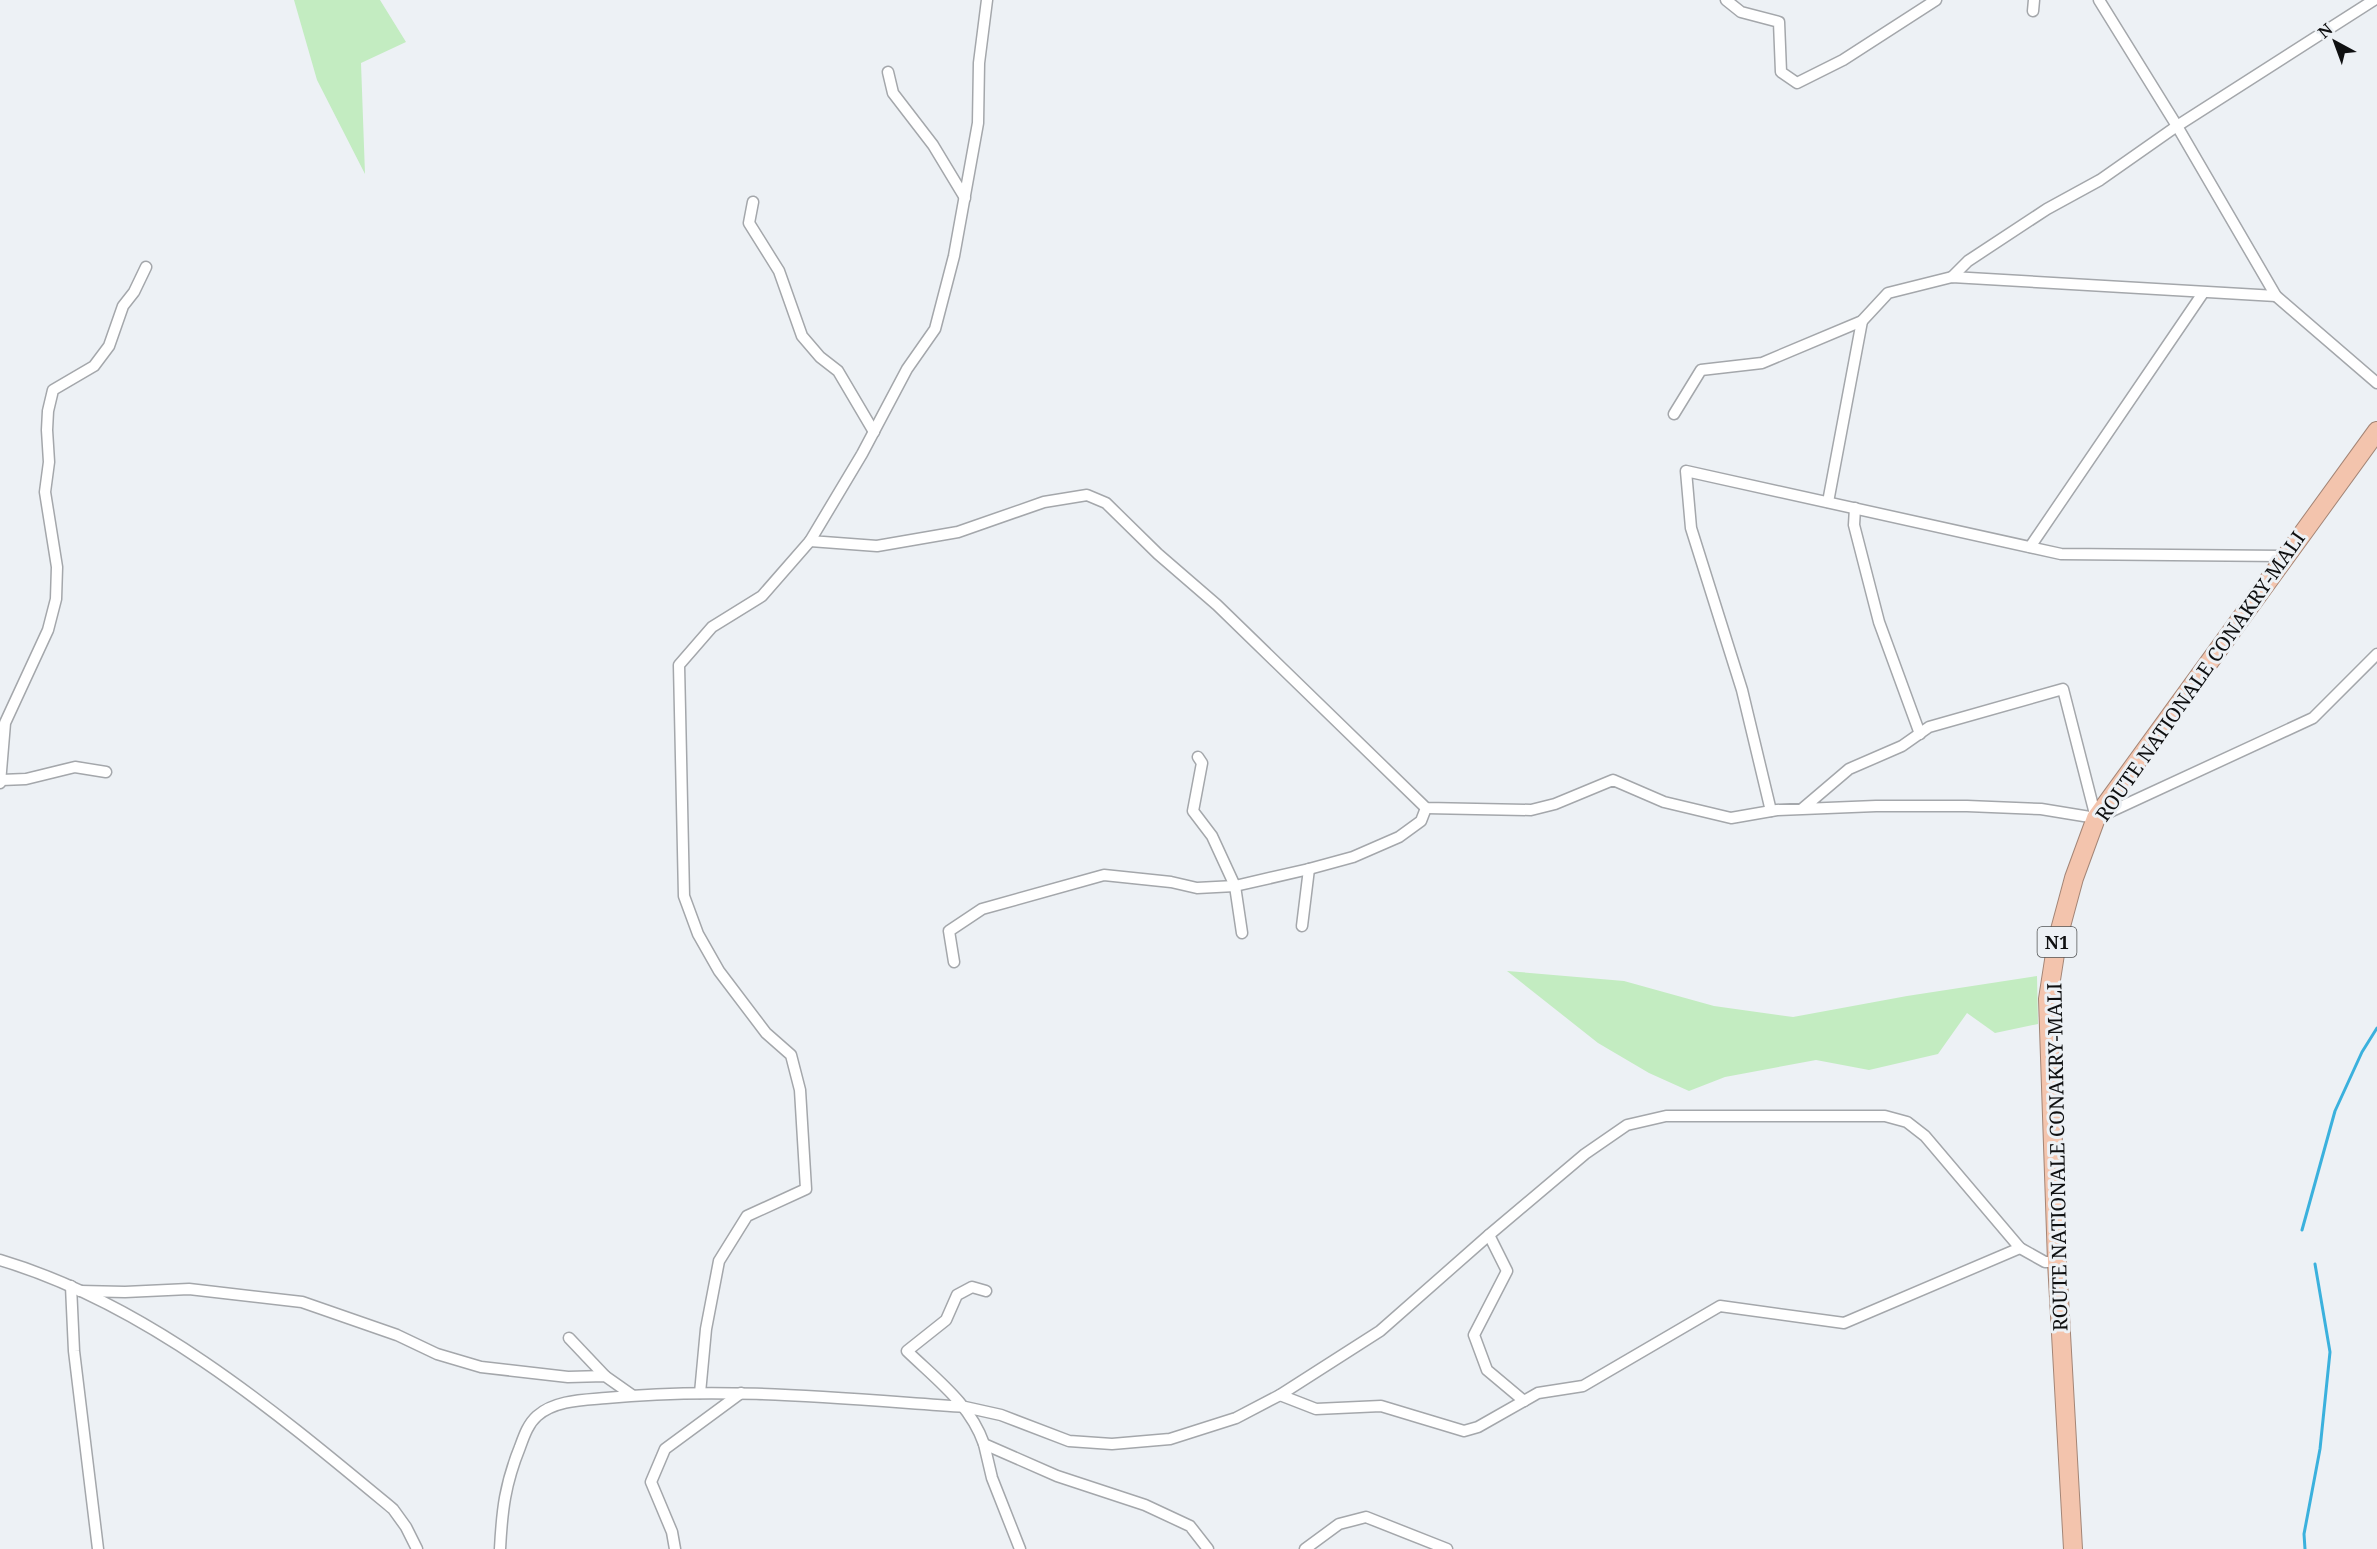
<svg xmlns="http://www.w3.org/2000/svg" width="2377" height="1549" viewBox="0 0 2377 1549" font-family="'Noto Serif',serif">
	<style>
		.green { fill: #c3ecc1 }
		.lines { fill: none; stroke-linecap: round; stroke-linejoin: round }
		.stream { stroke: #3bb1dd; stroke-width: 3 }
		.street-casing { stroke: #a4a7ab; stroke-width: 13 }
		.highway-casing { stroke: #a38576; stroke-width: 20 }
		.street { stroke: #fff; stroke-width: 10 }
		.highway { stroke: #f3c4ad; stroke-width: 18 }
		.labels { text-anchor: middle; dominant-baseline: central; stroke-width: 6; stroke-linejoin: round; paint-order: stroke }
		.shield { fill: #edf1f5; stroke: #525455; stroke-width: 1.5 }
		.shield-label { font-size: 18px; font-weight: bold; fill: #0f1011 }
		.street-label { font-size: 20px; fill: #0f1011; stroke: #edf1f5 }
	</style>
	<rect width="100%" height="100%" fill="#edf1f5"/>
	<!-- green -->
	<g class="green">
		<path d="M294 0H380L406 42 361 63 365 174 317 80Z"/>
		<path d="M1507 971 1624 981 1714 1006 1793 1017 1907 996 2037 976 2038 1024 1995 1033 1967 1013 1938 1054 1869 1070 1816 1060 1725 1077 1689 1091 1649 1073 1598 1043Z"/>
	</g>
	<g class="lines">
		<!-- stream -->
		<g class="stream">
			<path d="M2302 1230 2335 1111 2362 1052 2377 1028"/>
			<path d="M2305 1549 2304 1534 2320 1449 2330 1352 2315 1264"/>
		</g>
		<!-- street casing -->
		<g class="street-casing">
			<g id="street">
				<path d="M987 0 979 63 978 123 954 256 935 329 907 369 862 454 810 541 877 546 958 532 1044 502 1087 495 1106 503 1158 554 1217 605 1426 808 1531 810 1555 804 1613 780 1664 802 1731 818 1777 810 1876 806H1967L2041 809 2096 818 2063 689 1929 727 1902 746 1849 769 1802 809"/>
				<path d="M1726 0 1741 12 1779 22 1781 72 1797 83 1843 60 1936 0"/>
				<path d="M2099 0 2177 126 2276 296 2377 383"/>
				<path d="M2033 11 2034 0"/>
				<path d="M888 72 893 93 933 145 965 198"/>
				<path d="M753 202 749 223 779 271 802 336 820 357 838 371 874 432"/>
				<path d="M1952 277 1968 261 2047 209 2100 180 2177 126 2374 0"/>
				<path d="M1674 414 1701 370 1762 363 1862 321 1888 293 1952 277 2276 296"/>
				<path d="M1828 502 1862 321"/>
				<path d="M1855 508 1854 525 1879 622 1920 734"/>
				<path d="M2030 547 2203 293"/>
				<path d="M1198 757 1202 763 1193 811 1212 836 1235 886 1242 933"/>
				<path d="M1 780 26 779 75 767 106 772"/>
				<path d="M0 783 5 723 48 630 56 599 57 567 45 492 49 462 47 430 48 411 53 390 94 366 109 346 123 306 134 292 146 267"/>
				<path d="M1771 811 1742 690 1691 528 1686 471 2061 554 2284 556"/>
				<path d="M2101 816 2313 718 2377 654"/>
				<path d="M1302 926 1309 869"/>
				<path d="M954 962 949 931 982 909 1104 875 1171 882 1197 888 1235 886 1309 869 1353 857 1399 837 1421 821 1426 808"/>
				<path d="M1489 1235 1507 1271 1474 1335 1487 1370 1524 1401"/>
				<path d="M0 1260C148 1304 276 1412 393 1509L406 1527 417 1549"/>
				<path d="M71 1286 74 1351 98 1549"/>
				<path d="M80 1291 125 1292 189 1289 302 1302 397 1335 437 1354 481 1367 568 1377 605 1376 632 1395"/>
				<path d="M986 1291 972 1287 957 1295 946 1320 907 1351C937 1380 970 1404 984 1444L1057 1476 1145 1505 1190 1526 1208 1549"/>
				<path d="M569 1338 605 1376"/>
				<path d="M700 1393 706 1329 719 1261 747 1216 806 1189 800 1090 791 1055 766 1033 719 971 698 934 684 896 679 665 712 627 762 596 810 541"/>
				<path d="M1280 1395 1316 1409 1381 1406 1464 1431 1478 1427 1538 1393 1583 1386 1720 1306 1844 1323 2020 1248"/>
				<path d="M984 1444 992 1478 1020 1549"/>
				<path d="M500 1549C502 1510 505 1484 520 1447 524 1436 528 1424 537 1416 555 1400 584 1400 606 1398 726 1386 846 1399 965 1407L1001 1415 1069 1441 1112 1444 1170 1439 1236 1418 1280 1395 1380 1331 1489 1235 1585 1154 1627 1125 1666 1116H1885L1907 1122 1925 1136 2020 1248 2045 1262H2057"/>
				<path d="M675 1549 672 1532 651 1482 665 1449 741 1393"/>
				<path d="M1305 1549 1339 1524 1366 1517 1447 1549"/>
			</g>
		</g>
		<!-- highway casing -->
		<g class="highway-casing">
			<path id="highway" d="M2073 1549 2057 1262 2048 999 2057 941 2074 878 2096 818 2377 431"/>
		</g>
		<!-- street -->
		<use href="#street" class="street"/>
		<!-- highway -->
		<use href="#highway" class="highway"/>
	</g>
	<g class="labels">
		<!-- shield labels -->
		<rect class="shield" x="2037.5" y="927" width="39" height="30" rx="4.5"/>
		<g class="shield-label">
			<text x="2057" y="942">N1</text>
		</g>
		<!-- street labels -->
		<g class="street-label">
			<text transform="translate(2200 676) rotate(-55)">ROUTE NATIONALE CONAKRY-MALI</text>
			<text transform="translate(2057 1157) rotate(-91)">ROUTE NATIONALE CONAKRY-MALI</text>
		</g>
	</g>
	<!-- north arrow -->
	<g transform="translate(2335 42) rotate(319)" stroke="#edf1f5" stroke-width="4.5" paint-order="stroke">
	<path d="M0-4.5L10 22L0 15L-10 22Z" fill="#0f1011"/>
	<text y="-9" font-size="16" font-weight="bold" text-anchor="middle" fill="#0f1011">N</text>
	</g>
</svg>
